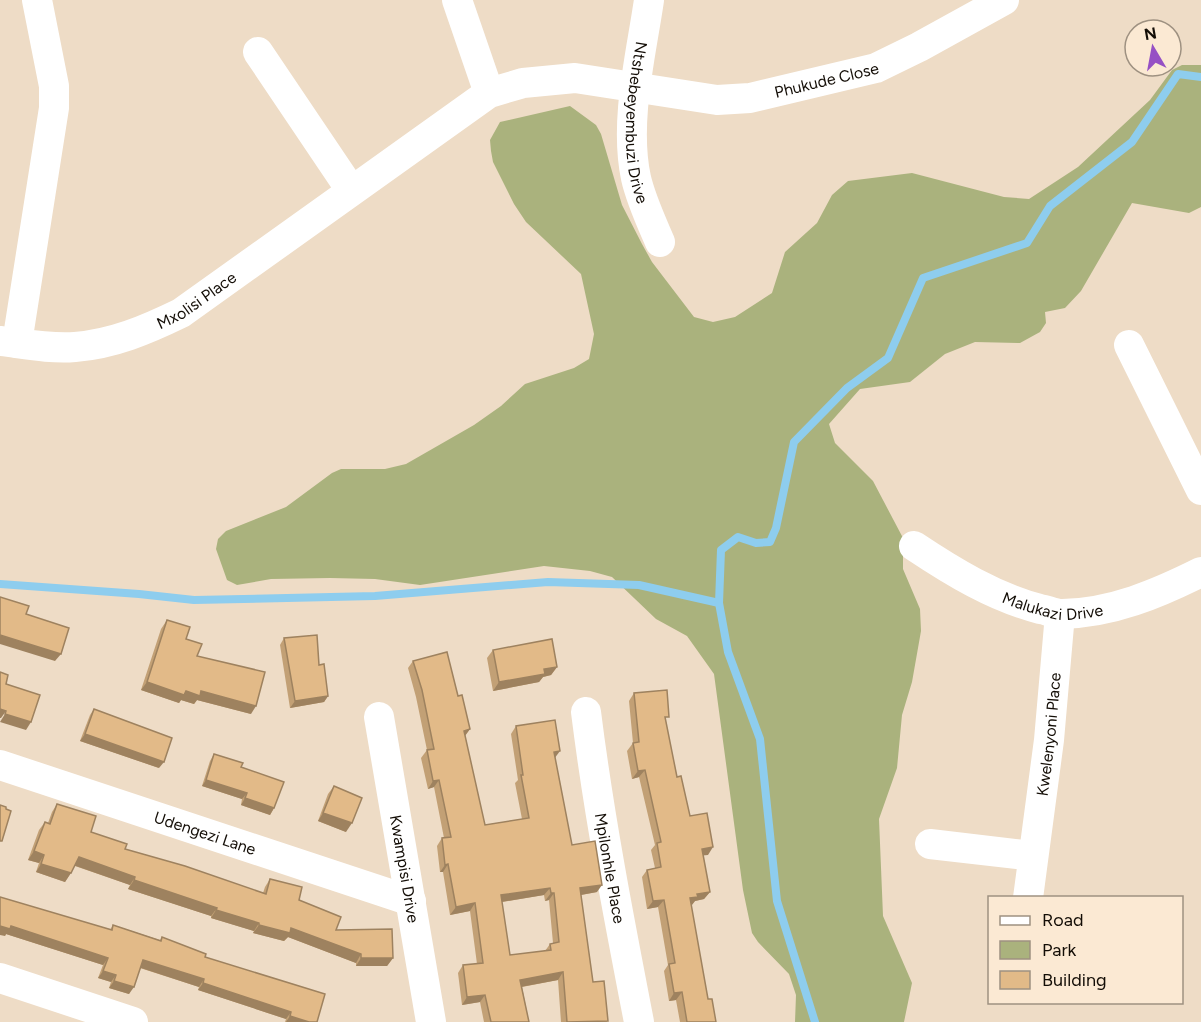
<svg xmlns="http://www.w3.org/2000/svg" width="1201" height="1022" viewBox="0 0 1201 1022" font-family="Figtree,sans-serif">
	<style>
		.green { fill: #aab27d }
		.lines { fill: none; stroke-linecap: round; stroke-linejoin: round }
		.stream { stroke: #8ecdee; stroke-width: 8 }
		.minor { stroke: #fff; stroke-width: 30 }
		.wall { fill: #c2a075; fill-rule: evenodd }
		.shaded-wall { fill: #9e825f }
		.building { fill: #e2ba88; stroke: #9e825f; stroke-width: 1.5; fill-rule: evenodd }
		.labels { text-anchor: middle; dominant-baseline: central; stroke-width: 4.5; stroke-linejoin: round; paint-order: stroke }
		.street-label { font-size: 16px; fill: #130d06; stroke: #fbe9d3 }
	</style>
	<rect width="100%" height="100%" fill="#eedcc6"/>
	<!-- green -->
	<path class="green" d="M1182 65H1201V207L1189 213 1132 203 1081 291 1065 308 1045 312 1046 323 1040 332 1020 343 975 342 945 354 910 382 860 389 829 424 835 443 873 481 903 538V569L920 609 921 631 912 682 902 715 897 768 879 819 883 916 912 983 904 1022H795L796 995 789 974 758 942 752 933 743 890 714 674 687 636 656 619 612 577 590 571 544 566 420 585 375 579 330 578 271 579 237 585 227 580 216 549 218 539 226 531 286 507 332 473 341 469H385L406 464 474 425 501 406 525 384 574 368 589 359 594 334 581 274 526 222 514 204 493 162 491 151 490 140 500 122 570 106 596 125 601 134 622 205 642 244 652 262 694 317 713 322 735 317 772 293 785 252 817 223 832 195 848 181 912 173 1004 197 1029 199 1078 167 1150 100 1172 70Z"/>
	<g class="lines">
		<!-- stream -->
		<g class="stream">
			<path d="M0 584 139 594 194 600 375 596 548 582 639 585 719 603"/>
			<path d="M815 1022 777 901 760 739 728 652 719 603 721 550 738 537 756 543 770 542 776 528 794 442 847 388 888 358 923 278 1027 243 1050 206 1132 142 1178 74 1201 77"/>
		</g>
		<!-- minor -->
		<g class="minor">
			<path d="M457 0 489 93"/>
			<path id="s1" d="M649 0C641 55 624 122 636 178 641 200 651 221 660 242"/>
			<path d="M258 52 351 190"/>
			<path id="s2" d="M0 341C25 344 50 349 75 347 113 344 146 330 181 313L489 93 523 83 575 78 717 100 750 98 876 68 919 47 1004 0"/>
			<path d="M17 343 54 108V86L37 0"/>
			<path d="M1129 345 1201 490"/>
			<path id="s3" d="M914 546C953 572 994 597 1040 609 1047 610 1055 614 1062 614 1112 613 1157 594 1201 572"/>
			<path id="s4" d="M586 712C599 816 619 919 639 1022"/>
			<path id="s5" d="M379 717 431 1022"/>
			<path id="s6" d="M0 765 411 901"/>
			<path d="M930 844 1033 856"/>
			<path id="s7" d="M1028 898 1049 740 1060 614"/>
			<path d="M0 978 133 1022"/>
		</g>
	</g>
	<!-- wall -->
	<g class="wall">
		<path d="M167 620 186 639 197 656 251 714 197 700 194 704 181 700 179 703 141 690 161 629Z"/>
		<path d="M284 638 319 665 328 696 324 702 290 708 280 645Z"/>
		<path d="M493 650 557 667 551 675 543 677 539 682 493 691 487 658Z"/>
		<path d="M413 661 458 696 470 729 465 736 485 825 522 819 515 783 518 780 511 734 516 726 555 757 572 845 597 892 581 895 593 982 607 1022H561L558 980 522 987 529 1022H484L480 1002 462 1005 458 973 463 965 477 964 470 911 450 915 443 872H440L437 846 442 838H444L434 787 428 789 421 758 427 750 416 697 408 668ZM544 895 545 901 549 900 553 943 550 944 545 951 510 955 502 902Z"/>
		<path d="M634 693 666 722 677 777 690 816 708 855H703L710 892 704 899 695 901 691 905 708 999 716 1022H680L676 1000 669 1001 664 971 668 965 658 907 647 909 642 877 647 870 655 868 651 850 655 845 639 777 632 779 627 751 633 743 629 701Z"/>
		<path d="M94 709 159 768 80 741 90 715Z"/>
		<path d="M214 754 241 767 274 808 270 815 241 805 242 799 202 786 210 761Z"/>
		<path d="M334 786 346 832 318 821 328 794Z"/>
		<path d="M57 804 91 832 125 849 263 893 265 887 270 879 336 930 393 958 387 966H356V963L288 937 284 941 253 933 254 931 211 918V916L128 889 130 885 75 866 65 882 36 872 39 863 28 860 39 830 45 822 48 823 52 812Z"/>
		<path d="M0 897 110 930 113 925 160 940 162 937 205 957 317 1022H285L286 1019 198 990 199 987 140 968 129 994 109 988 111 982 98 978 103 965 6 934 5 936Z"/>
	</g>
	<!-- shaded-wall -->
	<g class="shaded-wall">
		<path d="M0 635 61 654 55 661 0 644Z"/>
		<path d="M557 667 551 675 543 677 539 682 493 691 499 682 544 669Z"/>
		<path d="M147 682 186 691H201L256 706 251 714 197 700 194 704 181 700 179 703 141 690Z"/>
		<path d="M328 696 324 702 290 708 295 701Z"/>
		<path d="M0 709 6 711 1 718H0Z"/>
		<path d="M5 714 31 722 26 730 0 722Z"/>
		<path d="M470 729 464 737V731Z"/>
		<path d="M85 734 164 762 159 768 80 741Z"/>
		<path d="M560 751 554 759V752Z"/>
		<path d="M645 770 639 777 632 779 638 771Z"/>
		<path d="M206 780 247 793 242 799 202 786Z"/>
		<path d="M439 780 434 787 428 789 433 781Z"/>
		<path d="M245 798 274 808 270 815 241 805Z"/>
		<path d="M323 813 352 823 346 832 318 821Z"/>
		<path d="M713 847 708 855 697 856 702 849Z"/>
		<path d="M34 851 44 855 39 863 28 860Z"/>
		<path d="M79 857 135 877 130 885 73 865Z"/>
		<path d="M41 864 71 873 65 882 36 872Z"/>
		<path d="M448 864 443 872H440L445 865Z"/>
		<path d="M134 880 217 908 211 916 128 889Z"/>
		<path d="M602 885 597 892 575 896 580 888Z"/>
		<path d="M550 888 544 895 495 903 501 895Z"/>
		<path d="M710 892 704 899 695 901 692 905 685 906 690 898 697 894Z"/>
		<path d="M551 893H554L549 900 545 901Z"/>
		<path d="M664 900 658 907 647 909 653 901Z"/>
		<path d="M475 903 470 911 450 915 456 907Z"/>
		<path d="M216 910 259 923 254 931 211 918Z"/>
		<path d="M259 925 291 928 361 954 356 963 288 937 284 941 253 933Z"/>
		<path d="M0 926H11L108 958 103 965 6 934 5 936 0 935Z"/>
		<path d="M361 958H393L387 966H356Z"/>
		<path d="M143 960 204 979 199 987 138 967Z"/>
		<path d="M103 971 116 975 111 982 98 978Z"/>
		<path d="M563 972 558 980 515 988 520 980Z"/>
		<path d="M114 981 134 987 129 994 109 988Z"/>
		<path d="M203 983 291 1012 286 1019 198 990Z"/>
		<path d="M682 992 676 1000 669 1001 674 993Z"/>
		<path d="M485 995 480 1002 462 1005 467 997Z"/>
		<path d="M290 1016 309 1022H286Z"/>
	</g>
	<!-- building -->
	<g class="building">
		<path d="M0 597 29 606 26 614 69 628 61 654 0 635Z"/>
		<path d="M167 620 190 627 186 639 202 644 197 656 265 672 256 706 201 691 200 696 186 691 184 695 147 682Z"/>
		<path d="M317 635 319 665 324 664 328 696 295 701 284 638Z"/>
		<path d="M552 639 557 667 544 669 545 674 499 682 493 650Z"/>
		<path d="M447 652 458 696 462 695 470 729 464 731 485 825 529 818 521 775H523L516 726 555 720 560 751 554 752 572 845 595 841 602 885 580 888 593 982 604 981 608 1021 567 1022 563 972 520 980 529 1022H491L485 995 467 997 463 965 483 963 475 903 456 907 448 864 445 865 442 838 451 837 439 780 433 781 427 750 434 749 422 690 413 661ZM550 888 551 893H554L559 942 550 944 551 950 510 955 501 895Z"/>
		<path d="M0 672 8 675 6 684 40 695 31 722 5 714 6 711 0 709Z"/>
		<path d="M667 690 669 717H665L677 777 681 776 690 816 707 813 713 847 702 849 710 892 697 894 698 897 690 898 708 999H712L716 1022H687L682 992 674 993 669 964 675 963 664 900 653 901 647 870 661 867 657 843 661 842 645 770 638 771 633 743 639 742 634 693Z"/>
		<path d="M94 709 172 738 164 762 85 734Z"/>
		<path d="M214 754 243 763 241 767 284 782 274 808 245 798 247 793 206 780Z"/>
		<path d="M334 786 362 798 352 823 323 813Z"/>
		<path d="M57 804 96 816 91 832 127 844 125 849 185 866 266 894 270 879 302 887 299 900 341 917 336 930 392 929 393 958H361V954L291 928 290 933 259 925V923L216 910 217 908 134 880 135 877 79 857 71 873 41 864 44 855 34 851 45 822 50 824Z"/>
		<path d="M0 805 6 807V809L11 811 2 841H0Z"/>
		<path d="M0 897 112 930 113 925 161 941 162 937 206 954 205 957 325 994 317 1022H309L290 1016 291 1012 203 983 204 979 143 960 134 987 114 981 116 975 103 971 108 958 11 926 10 929 0 926Z"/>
	</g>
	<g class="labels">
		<!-- street labels -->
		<g class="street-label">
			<text stroke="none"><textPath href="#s2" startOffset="909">Phukude Close</textPath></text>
			<text stroke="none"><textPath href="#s1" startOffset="124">Ntshebeyembuzi Drive</textPath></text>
			<text stroke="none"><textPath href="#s2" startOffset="207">Mxolisi Place</textPath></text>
			<text stroke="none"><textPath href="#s3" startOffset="154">Malukazi Drive</textPath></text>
			<text stroke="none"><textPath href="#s7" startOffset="165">Kwelenyoni Place</textPath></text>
			<text stroke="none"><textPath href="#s6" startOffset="216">Udengezi Lane</textPath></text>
			<text stroke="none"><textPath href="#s4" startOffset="158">Mpilonhle Place</textPath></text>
			<text stroke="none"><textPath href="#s5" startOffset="154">Kwampisi Drive</textPath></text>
		</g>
	</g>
	<!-- legend -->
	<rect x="988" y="896" width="195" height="108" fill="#fbe9d3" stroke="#9e9181" stroke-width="1.5"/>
	<rect x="1000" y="916" width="30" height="9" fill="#ffffff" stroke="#9e9181" stroke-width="1.5"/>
	<text x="1042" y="926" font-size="18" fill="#130d06">Road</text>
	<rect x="1000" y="941" width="30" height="18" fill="#aab27d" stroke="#9e9181" stroke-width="1.5"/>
	<text x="1042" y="956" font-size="18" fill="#130d06">Park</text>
	<rect x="1000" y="971" width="30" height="18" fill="#e2ba88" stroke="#9e9181" stroke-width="1.5"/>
	<text x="1042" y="986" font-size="18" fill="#130d06">Building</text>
	<!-- north arrow -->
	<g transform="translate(1153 48) rotate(350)"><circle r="28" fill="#fbe9d3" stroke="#9e9181" stroke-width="1.5"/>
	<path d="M0-4.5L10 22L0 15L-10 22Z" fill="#9650c4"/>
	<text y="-9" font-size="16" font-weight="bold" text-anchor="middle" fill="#130d06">N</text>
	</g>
</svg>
